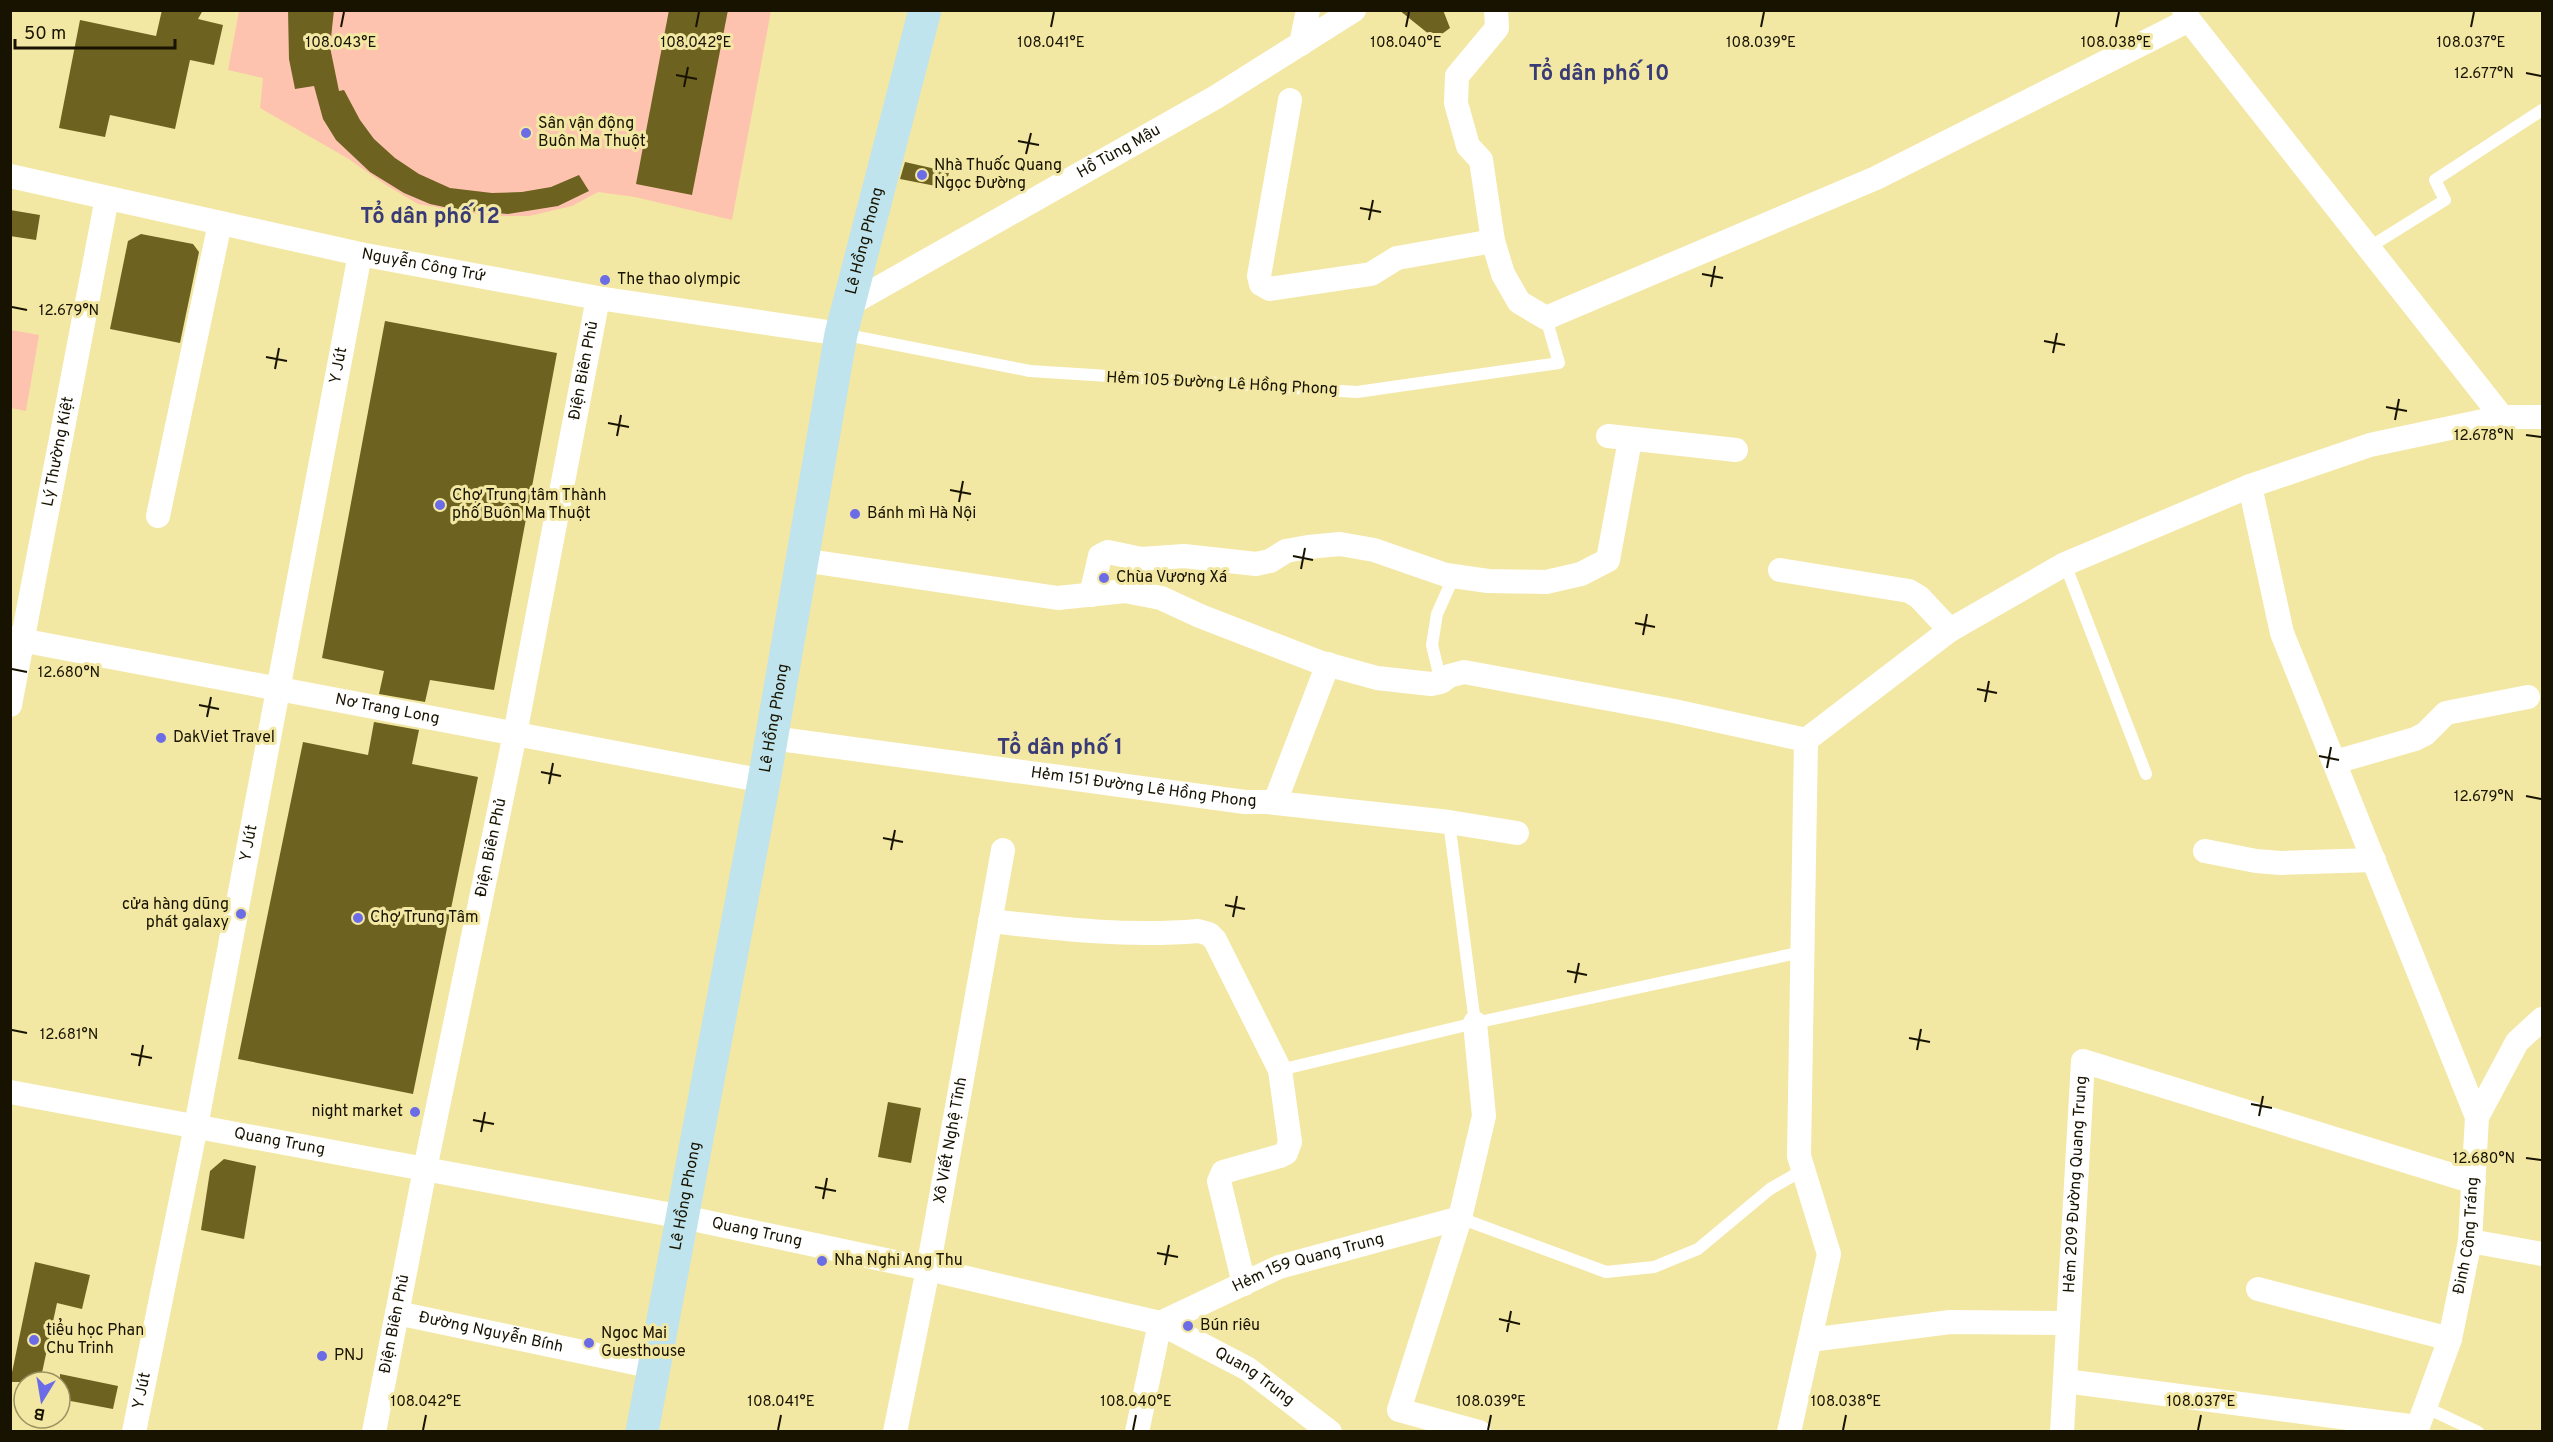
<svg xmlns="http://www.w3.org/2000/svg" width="2553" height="1442" viewBox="0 0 2553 1442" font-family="Overpass,sans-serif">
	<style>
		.green { fill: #fec3af }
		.building { fill: #6d6220 }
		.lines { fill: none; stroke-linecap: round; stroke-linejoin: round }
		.lane { stroke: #fff; stroke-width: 12 }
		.street { stroke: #fff; stroke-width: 24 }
		.secondary { stroke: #bfe4ed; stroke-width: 33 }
		.ticks { fill: none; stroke: #171300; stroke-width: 2 }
		.poi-dot { fill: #6c6ce6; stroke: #f3e7a4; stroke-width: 2 }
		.labels { text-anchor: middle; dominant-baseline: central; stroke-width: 6; stroke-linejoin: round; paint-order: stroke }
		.poi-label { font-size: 16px; fill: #171300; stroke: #f3e7a4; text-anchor: start }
		.street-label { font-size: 16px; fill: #171300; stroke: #f3e7a4 }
		.district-label { font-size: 22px; font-weight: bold; fill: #393b77; stroke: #f3e7a4 }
		.ticks-label { font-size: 15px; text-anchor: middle; fill: #171300; stroke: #f3e7a4; stroke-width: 6; stroke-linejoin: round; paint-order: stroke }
	</style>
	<rect width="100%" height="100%" fill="#f3e7a4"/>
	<!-- green -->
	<g class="green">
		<path d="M239 11H771L732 220 635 197 598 192 572 206 529 216H489L418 204 386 185 347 158 260 108 263 78 228 70Z"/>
		<path d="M11 330 39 335 26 411 11 408Z"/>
	</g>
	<!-- building -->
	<g class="building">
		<path d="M162 10H203L198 19 223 25 214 65 190 60 175 129 110 115 105 137 59 128 80 20 156 36Z"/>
		<path d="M288 10H334L330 47 339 91 344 90 360 120 374 139 395 158 419 174 450 188 492 193 522 192 551 187 579 175 589 191 558 206 508 214 458 210 430 204 404 193 370 172 336 140 323 119 314 86 295 89 289 59Z"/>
		<path d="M669 10H728L692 195 636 184Z"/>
		<path d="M1399 10H1443L1450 28 1435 39Z"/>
		<path d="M905 162 949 172 946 188 900 179Z"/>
		<path d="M10 210 40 215 36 240 10 236Z"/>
		<path d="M141 234 193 244 199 252 180 343 110 329 128 241Z"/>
		<path d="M385 321 557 353 494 690 430 680 425 702 379 694 384 671 322 658Z"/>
		<path d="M374 722 419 730 412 764 478 777 413 1094 238 1059 303 742 368 755Z"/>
		<path d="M888 1102 921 1108 911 1163 878 1157Z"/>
		<path d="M224 1159 256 1166 244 1239 201 1230 210 1171Z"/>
		<path d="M35 1262 90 1275 82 1309 57 1303 40 1382H10Z"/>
		<path d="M60 1374 118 1386 113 1409 60 1399Z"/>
	</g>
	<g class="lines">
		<!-- lane -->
		<g class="lane">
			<path d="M2368 248 2445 200 2435 180 2542 110"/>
			<path d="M842 334 1030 371 1357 392 1559 363 1546 318"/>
			<path d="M2065 564 2146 774"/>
			<path d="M1441 682 1432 645 1437 614 1454 576"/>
			<path d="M1449 822 1475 1023"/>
			<path d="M1280 1070 1475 1023 1802 952"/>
			<path d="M1460 1218 1606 1272 1654 1267 1698 1249 1770 1189 1803 1170"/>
			<path d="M2425 1407 2478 1432"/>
		</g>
		<!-- street -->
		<g class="street">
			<path d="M1496 10 1497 28 1457 76 1456 103 1468 146 1481 160 1493 241 1503 274 1519 302 1546 318 1876 178 2189 20"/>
			<path d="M2184 10 2189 20 2502 417"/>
			<path d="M1301 44 1308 10"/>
			<path d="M1290 100 1259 276 1261 284 1270 289 1371 274 1397 258 1493 241"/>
			<path id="s1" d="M10 176 360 254 598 298 841 334"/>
			<path id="s2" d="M850 304 1216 97 1354 10"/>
			<path d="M1608 436 1736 450"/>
			<path d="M2250 486 2282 633 2477 1117"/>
			<path d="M158 516 220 223"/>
			<path d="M802 560 1058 598 1125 591 1161 598 1200 616 1319 662 1377 678 1431 684 1441 682 1449 676 1464 672 1674 711 1806 740 1950 630 2065 564 2250 486 2370 445 2502 417H2542"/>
			<path d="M1780 570 1909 591 1919 597 1950 630"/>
			<path d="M1091 595 1100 556 1108 552 1141 559 1184 556 1256 564 1270 561 1286 551 1308 547 1340 544 1374 550 1446 575 1488 581 1546 582 1581 574 1608 560 1630 440"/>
			<path id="s3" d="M10 638 764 781"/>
			<path id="s4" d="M10 705 107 198"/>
			<path id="s5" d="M772 738 1245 802H1267L1449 822 1517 833"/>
			<path d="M2335 762 2415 739 2425 734 2446 713 2528 697"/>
			<path d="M1275 802 1328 664"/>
			<path d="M2205 851 2256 861 2281 863 2374 860"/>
			<path d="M990 921C1060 929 1128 937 1198 931L1209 934 1215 940 1280 1070 1290 1142 1286 1153 1280 1156 1223 1172 1219 1181 1244 1284"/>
			<path d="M1475 1023 1484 1116 1460 1218 1399 1410 1479 1432"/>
			<path id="s6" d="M10 1092 683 1217 928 1269 1160 1323 1248 1369 1330 1432"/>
			<path d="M2470 1241 2542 1254"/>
			<path d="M2258 1289 2450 1339"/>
			<path id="s7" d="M397 1313 654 1367"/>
			<path d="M1810 1340 1950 1322 2068 1323"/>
			<path d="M2065 1381 2417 1427"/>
			<path id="s8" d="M134 1432 196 1126 360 254"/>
			<path id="s9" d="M374 1432 425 1169 515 734 598 298"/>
			<path id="s10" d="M895 1432 928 1269 1003 850"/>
			<path id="s11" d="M1137 1432 1160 1323 1279 1267 1460 1218"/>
			<path d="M1789 1432 1829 1254 1799 1156 1806 740"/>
			<path id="s12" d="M2062 1432 2083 1061 2474 1182"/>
			<path id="s13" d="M2416 1432 2450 1339 2470 1241 2477 1117 2517 1042 2542 1019"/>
		</g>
		<!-- secondary -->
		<path class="secondary" id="s14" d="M642 1432 764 781 841 334 925 10"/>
	</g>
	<!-- ticks -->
	<path class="ticks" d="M341 27 344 12M696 27 699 12M1051 27 1054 12M1406 27 1409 12M1761 27 1764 12M2116 27 2119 12M2471 27 2474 12M2526 73 2541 76M676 75 697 79M684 87 688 67M1018 141 1039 145M1026 154 1031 133M1360 208 1381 212M1369 220 1373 200M1702 274 1723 278M1711 287 1715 266M12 307 27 310M2044 341 2065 345M2053 353 2057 333M266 357 287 361M275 369 279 348M2386 407 2407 411M2395 420 2399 399M608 423 629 427M2526 435 2541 437M617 436 621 415M950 490 971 494M959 502 963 481M1293 556 1313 560M1301 569 1305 548M1635 623 1655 627M1643 635 1647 614M12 669 27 672M1977 689 1997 693M1985 702 1989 681M199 705 219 709M207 717 211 697M2319 756 2339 760M2327 768 2331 747M541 772 561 776M549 784 553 763M2526 796 2541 799M883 838 903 842M891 850 895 830M1225 905 1245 909M1233 917 1237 896M1567 971 1587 975M1575 983 1579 963M12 1030 27 1033M1909 1038 1930 1042M1917 1050 1921 1029M131 1054 152 1058M139 1066 143 1045M2251 1104 2272 1108M2259 1116 2263 1096M473 1120 494 1124M481 1132 485 1112M2526 1158 2541 1160M815 1187 836 1191M823 1199 827 1178M1157 1253 1178 1257M1165 1265 1169 1245M1499 1319 1520 1324M1507 1332 1511 1311M423 1430 426 1415M778 1430 781 1415M1133 1430 1136 1415M1488 1430 1491 1415M1843 1430 1846 1415M2198 1430 2201 1415"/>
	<!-- markers -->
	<g class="poi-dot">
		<circle cx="526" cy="133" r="6"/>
		<circle cx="922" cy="175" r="6"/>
		<circle cx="605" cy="280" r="6"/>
		<circle cx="440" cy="505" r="6"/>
		<circle cx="855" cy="514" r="6"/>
		<circle cx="1104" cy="578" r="6"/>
		<circle cx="161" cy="738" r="6"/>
		<circle cx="241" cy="914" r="6"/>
		<circle cx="358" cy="918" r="6"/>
		<circle cx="415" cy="1112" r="6"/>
		<circle cx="822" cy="1261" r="6"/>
		<circle cx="1188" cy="1326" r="6"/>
		<circle cx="34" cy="1340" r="6"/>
		<circle cx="589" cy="1343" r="6"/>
		<circle cx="322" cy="1356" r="6"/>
	</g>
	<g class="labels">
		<!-- poi labels -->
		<g class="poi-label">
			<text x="538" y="124">Sân vận động<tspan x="538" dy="18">Buôn Ma Thuột</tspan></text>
			<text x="934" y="166">Nhà Thuốc Quang<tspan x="934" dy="18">Ngọc Đường</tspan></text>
			<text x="617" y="280">The thao olympic</text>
			<text x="452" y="496">Chợ Trung tâm Thành<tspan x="452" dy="18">phố Buôn Ma Thuột</tspan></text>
			<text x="867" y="514">Bánh mì Hà Nội</text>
			<text x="1116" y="578">Chùa Vương Xá</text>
			<text x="173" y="738">DakViet Travel</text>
			<text x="229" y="905" text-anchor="end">cửa hàng dũng<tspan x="229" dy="18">phát galaxy</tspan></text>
			<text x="370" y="918">Chợ Trung Tâm</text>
			<text x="403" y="1112" text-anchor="end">night market</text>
			<text x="834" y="1261">Nha Nghi Ang Thu</text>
			<text x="1200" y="1326">Bún riêu</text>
			<text x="46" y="1331">tiểu học Phan<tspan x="46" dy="18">Chu Trinh</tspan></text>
			<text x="601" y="1334">Ngoc Mai<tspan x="601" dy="18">Guesthouse</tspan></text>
			<text x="334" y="1356">PNJ</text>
		</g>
		<!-- street labels -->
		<g class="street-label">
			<text stroke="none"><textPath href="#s2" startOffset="309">Hồ Tùng Mậu</textPath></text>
			<text stroke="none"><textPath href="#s14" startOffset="1212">Lê Hồng Phong</textPath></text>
			<text stroke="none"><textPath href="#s1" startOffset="423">Nguyễn Công Trứ</textPath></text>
			<text stroke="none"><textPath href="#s8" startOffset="1086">Y Jút</textPath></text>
			<text stroke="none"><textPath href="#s9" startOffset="1082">Điện Biên Phủ</textPath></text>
			<text transform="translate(1222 384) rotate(3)">Hẻm 105 Đường Lê Hồng Phong</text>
			<text stroke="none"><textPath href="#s4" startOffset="258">Lý Thường Kiệt</textPath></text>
			<text stroke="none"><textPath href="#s3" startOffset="384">Nơ Trang Long</textPath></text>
			<text stroke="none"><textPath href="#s14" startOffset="726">Lê Hồng Phong</textPath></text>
			<text stroke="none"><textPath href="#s5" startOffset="375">Hẻm 151 Đường Lê Hồng Phong</textPath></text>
			<text stroke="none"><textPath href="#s8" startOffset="600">Y Jút</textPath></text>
			<text stroke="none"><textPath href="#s9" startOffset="596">Điện Biên Phủ</textPath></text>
			<text stroke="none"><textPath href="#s10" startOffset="297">Xô Viết Nghệ Tĩnh</textPath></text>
			<text stroke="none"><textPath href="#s6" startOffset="274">Quang Trung</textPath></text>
			<text stroke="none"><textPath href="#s12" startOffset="248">Hẻm 209 Đường Quang Trung</textPath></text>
			<text stroke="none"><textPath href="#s14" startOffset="240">Lê Hồng Phong</textPath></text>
			<text stroke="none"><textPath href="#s6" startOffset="760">Quang Trung</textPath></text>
			<text stroke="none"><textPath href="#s13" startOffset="204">Đinh Công Tráng</textPath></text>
			<text stroke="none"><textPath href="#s11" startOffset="272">Hẻm 159 Quang Trung</textPath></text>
			<text stroke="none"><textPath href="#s9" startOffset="110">Điện Biên Phủ</textPath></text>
			<text stroke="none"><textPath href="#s7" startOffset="96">Đường Nguyễn Bính</textPath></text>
			<text stroke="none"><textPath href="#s6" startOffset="1282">Quang Trung</textPath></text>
			<text stroke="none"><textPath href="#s8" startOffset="42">Y Jút</textPath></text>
		</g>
		<!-- district labels -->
		<g class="district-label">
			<text x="1599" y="74">Tổ dân phố 10</text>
			<text x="430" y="217">Tổ dân phố 12</text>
			<text x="1060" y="748">Tổ dân phố 1</text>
		</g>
	</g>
	<g class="ticks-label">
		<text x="341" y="47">108.043°E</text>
		<text x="696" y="47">108.042°E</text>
		<text x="1051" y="47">108.041°E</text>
		<text x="1406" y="47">108.040°E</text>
		<text x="1761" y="47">108.039°E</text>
		<text x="2116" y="47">108.038°E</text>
		<text x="2471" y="47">108.037°E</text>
		<text x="2484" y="78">12.677°N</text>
		<text x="69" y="315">12.679°N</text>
		<text x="2484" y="440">12.678°N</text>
		<text x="69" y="677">12.680°N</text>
		<text x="2484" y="801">12.679°N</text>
		<text x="69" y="1039">12.681°N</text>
		<text x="2484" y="1163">12.680°N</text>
		<text x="426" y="1406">108.042°E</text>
		<text x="781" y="1406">108.041°E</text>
		<text x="1136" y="1406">108.040°E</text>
		<text x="1491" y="1406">108.039°E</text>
		<text x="1846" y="1406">108.038°E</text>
		<text x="2201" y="1406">108.037°E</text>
	</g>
	<!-- border -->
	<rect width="2553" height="1442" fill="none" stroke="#171300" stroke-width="24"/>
	<!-- north arrow -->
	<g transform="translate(42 1400) rotate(191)"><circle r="28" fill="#f3e7a4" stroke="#9b9262" stroke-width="1.5"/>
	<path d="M0-4.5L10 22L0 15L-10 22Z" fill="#6c6ce6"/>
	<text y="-9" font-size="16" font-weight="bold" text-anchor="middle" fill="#171300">B</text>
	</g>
	<!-- scale -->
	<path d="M15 39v9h160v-9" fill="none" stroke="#171300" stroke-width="3"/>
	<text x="24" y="39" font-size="18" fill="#171300" stroke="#f3e7a4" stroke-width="4.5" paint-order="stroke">50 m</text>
</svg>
